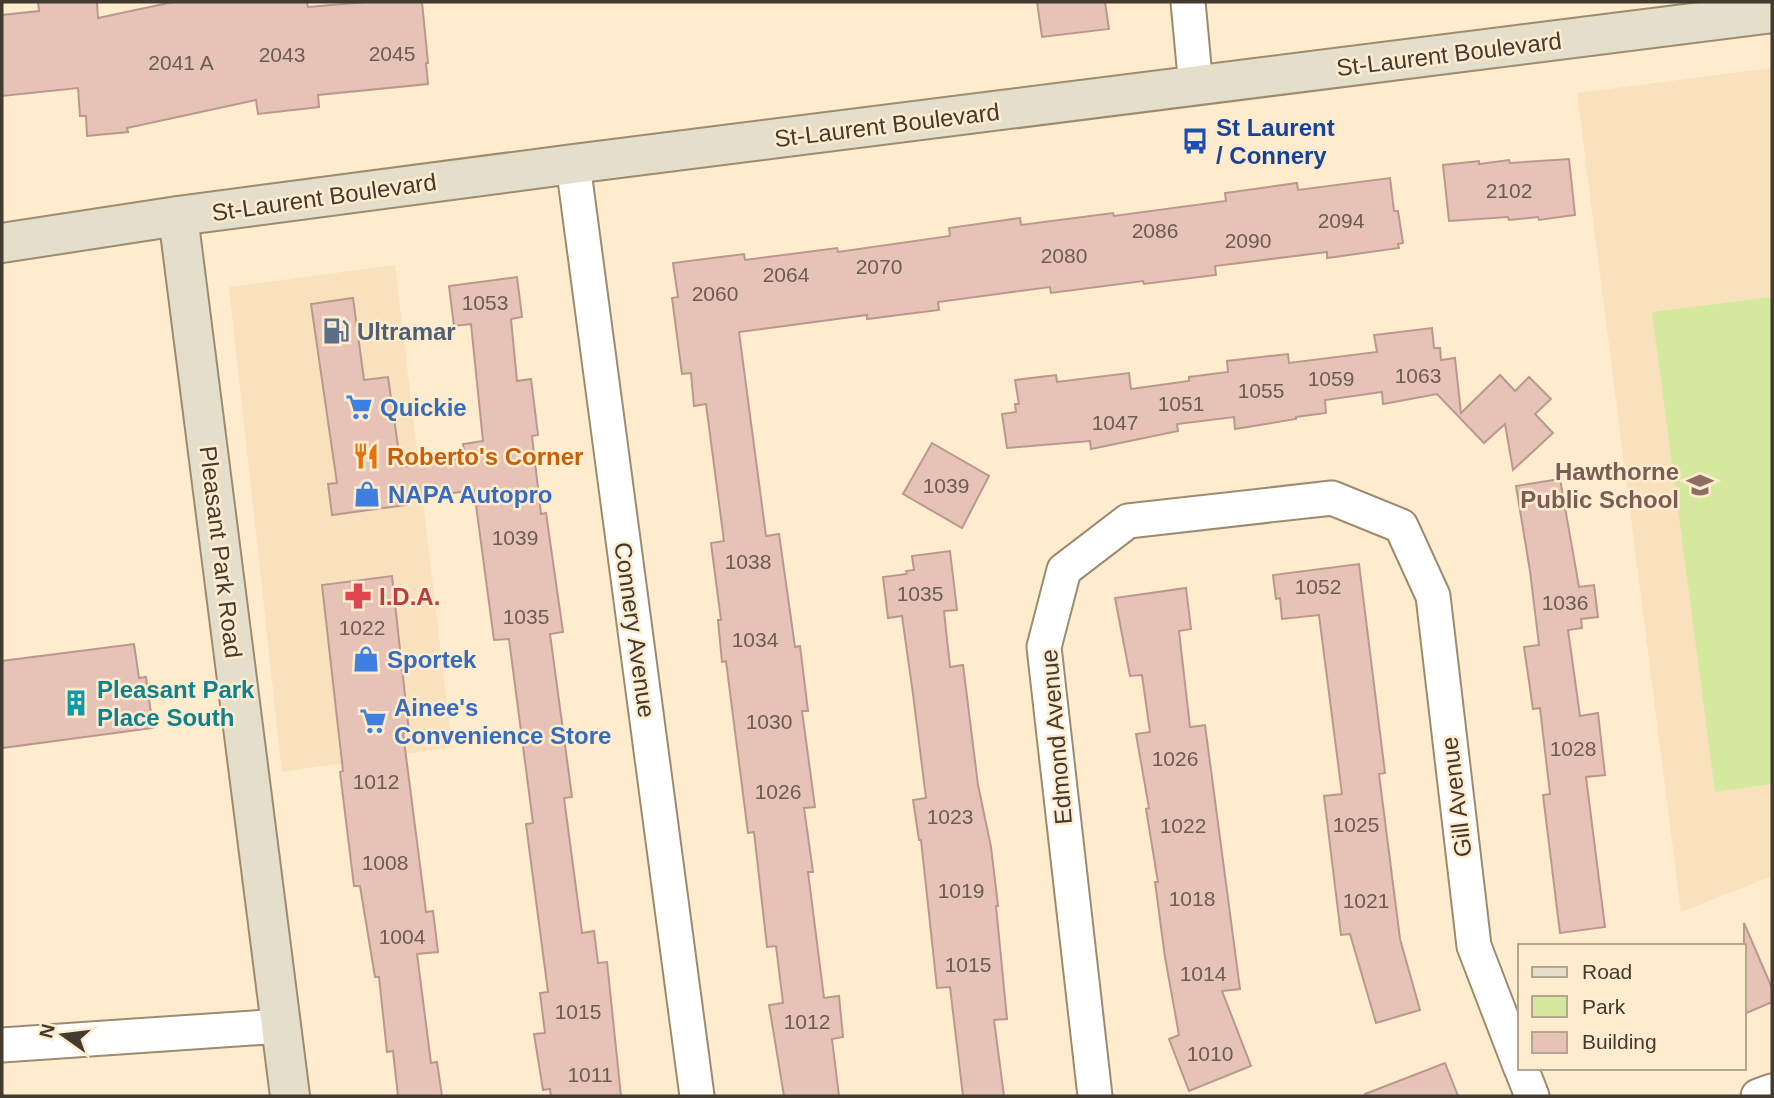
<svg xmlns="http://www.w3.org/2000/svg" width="1774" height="1098" viewBox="0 0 1774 1098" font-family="Helvetica,sans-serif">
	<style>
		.built { fill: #f9e1bd }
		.green { fill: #d5e99e }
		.building { fill: #e7c3b7; stroke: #ba988d; stroke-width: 2 }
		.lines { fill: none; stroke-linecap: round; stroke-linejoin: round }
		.street-casing { stroke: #9d8b70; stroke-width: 37 }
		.secondary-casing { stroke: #9d8b70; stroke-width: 42 }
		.street { stroke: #fff; stroke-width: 33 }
		.secondary { stroke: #e5deca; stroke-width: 38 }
		.labels { text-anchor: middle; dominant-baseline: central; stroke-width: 5; stroke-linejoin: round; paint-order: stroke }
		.number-label { font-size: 21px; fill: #6c5d51 }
		.street-label { font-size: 24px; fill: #433b2f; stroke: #ffebce }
		.transit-label { font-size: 24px; font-weight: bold; fill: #164399; stroke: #ffebce; text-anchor: start }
		.service-label { font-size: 24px; font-weight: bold; fill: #4e5e75; stroke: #ffebce; text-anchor: start }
		.shop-label { font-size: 24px; font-weight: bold; fill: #366cbe; stroke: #ffebce; text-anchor: start }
		.food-label { font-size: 24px; font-weight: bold; fill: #c56008; stroke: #ffebce; text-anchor: start }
		.education-label { font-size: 24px; font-weight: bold; fill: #785e54; stroke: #ffebce; text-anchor: end }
		.health-label { font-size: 24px; font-weight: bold; fill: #be3a42; stroke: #ffebce; text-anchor: start }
		.culture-label { font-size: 24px; font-weight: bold; fill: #0d838f; stroke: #ffebce; text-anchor: start }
	</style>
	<rect width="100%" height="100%" fill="#ffebce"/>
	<!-- built -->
	<g class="built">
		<path d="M1772 68V876L1681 912 1577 93Z"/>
		<path d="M395 265 452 747 282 772 229 287Z"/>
	</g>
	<!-- green -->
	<path class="green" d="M1772 297V784L1715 792 1652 312Z"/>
	<!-- building -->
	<g class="building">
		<path d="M38 2H97L98 18 173 2H307L308 7 367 2H422L428 63H426L428 84 318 95 319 107 258 114 256 100 127 128 128 132 87 136 86 116H80L78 88 2 96V15L39 11Z"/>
		<path d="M1037 2H1105L1109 29 1042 37Z"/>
		<path d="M1569 159 1575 215 1539 220 1538 217 1509 220 1508 217 1449 221 1443 165 1479 161V164L1509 160 1510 163Z"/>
		<path d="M1390 178 1394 211H1398L1403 243 1398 244 1399 248 1327 258V252L1215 266 1216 275 1144 284 1143 281 1051 293 1050 287 938 302 939 310 867 319V315L739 332 766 536 779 534 795 647 800 646 808 711H802L815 807 804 808 813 872H808L824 998 839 996 843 1037 832 1039 839 1096H784L769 1005 783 1003 776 946 767 947 754 832 748 833 726 661 722 662 718 620H721L711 543 724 541 706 404 694 406 691 373 682 374 672 298 678 297 673 263 744 254 745 260 837 248 838 252 950 236 949 228 1020 218 1021 225 1113 213 1114 216 1226 201 1225 193 1297 183 1298 190Z"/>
		<path d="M517 277 522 317 511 319 517 381 531 379 538 435 532 436 541 514 546 513 563 632 550 634 572 797 564 798 582 933 594 931 598 963 607 962 621 1096H551L550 1089 543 1090 534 1034 545 1033 540 993 548 992 526 824 533 823 509 639 494 640 474 490 405 500 406 505 332 515 328 484 337 483 311 304 353 298 364 380 388 377 401 467 465 458 463 444 483 441 471 324 454 326 449 286Z"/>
		<path d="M1432 328 1434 348H1440L1441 360 1455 358 1461 413 1500 375 1515 391 1529 377 1551 399 1535 414 1553 433 1513 470 1505 424 1484 443 1437 394 1383 404 1382 392 1325 400 1326 413 1296 417V419L1235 429 1234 417 1177 424 1178 431 1091 449 1090 441 1007 448 1002 414 1016 412 1015 404H1019L1015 380 1056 375 1057 382 1129 373 1131 389 1189 381V377L1228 372 1227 361 1288 354 1289 363 1377 352 1374 335Z"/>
		<path d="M932 443 989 476 962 528 903 494Z"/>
		<path d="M1560 479 1579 587 1594 585 1598 617 1581 619 1582 628 1568 630 1580 716 1598 713 1605 775 1586 777 1605 927 1560 933 1543 795 1550 794 1540 708 1533 709 1524 647 1539 645 1530 571 1516 486Z"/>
		<path d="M950 551 957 610 944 611 950 667 963 665 978 785 991 847 998 906H996L1007 1019 994 1020 1004 1096H963L950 987 937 988 921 840H919L913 800 926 798 913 694 902 616 888 618 883 577 907 574 906 571 914 570 912 556Z"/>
		<path d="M1359 564 1385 773 1379 774 1400 939 1420 1010 1376 1023 1350 934 1341 935 1324 796 1342 794 1319 615 1282 619 1280 598 1276 599 1273 575Z"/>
		<path d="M392 576 409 732 403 733 426 912 433 911 438 952 417 954 431 1063 437 1062 442 1096H398L393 1051 387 1052 379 977H375L360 886H354L340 772 343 771 322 585Z"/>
		<path d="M1186 588 1191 629 1179 631 1190 727 1205 725 1240 989 1222 991 1251 1066 1189 1091 1169 1039 1179 1035 1165 957 1155 882H1158L1146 809 1149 808 1136 734 1150 732 1142 675 1130 676 1115 598Z"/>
		<path d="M134 644 139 678 146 677 153 728 2 748V661Z"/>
		<path d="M1744 923 1772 988V1002L1744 1014Z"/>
		<path d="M1445 1063 1458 1096H1365V1094Z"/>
	</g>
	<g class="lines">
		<!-- street casing -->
		<g class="street-casing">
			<g id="street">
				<path d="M1188 2 1196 87"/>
				<path d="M573 164 697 1096"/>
				<path d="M2 1045 281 1026"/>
				<path d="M1521 1068 1532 1096"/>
				<path d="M1095 1096 1044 647 1064 570 1128 521 1332 498 1401 526 1433 596 1474 946 1520 1066"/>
				<path d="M1758 1096 1772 1091"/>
			</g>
		</g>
		<!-- secondary casing -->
		<g class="secondary-casing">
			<g id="secondary">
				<path d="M178 216 290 1096"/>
				<path d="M2 243 178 216 573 164 1772 13"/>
			</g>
		</g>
		<!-- street -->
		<use href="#street" class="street"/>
		<!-- secondary -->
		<use href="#secondary" class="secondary"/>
	</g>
	<!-- icons -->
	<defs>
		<g id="bus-bare" transform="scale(2.1)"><path d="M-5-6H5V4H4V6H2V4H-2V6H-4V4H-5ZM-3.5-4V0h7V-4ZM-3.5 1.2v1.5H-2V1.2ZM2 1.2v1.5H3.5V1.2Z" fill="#1a4fb4" stroke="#ffebce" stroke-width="2.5" paint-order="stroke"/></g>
		<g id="fuel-bare" transform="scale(2.1)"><path d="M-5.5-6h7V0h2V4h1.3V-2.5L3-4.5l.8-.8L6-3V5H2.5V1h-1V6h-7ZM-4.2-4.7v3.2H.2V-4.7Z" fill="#5c6f8a" stroke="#ffebce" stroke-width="2.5" paint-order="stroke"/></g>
		<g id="supermarket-bare" transform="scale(2.1)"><path d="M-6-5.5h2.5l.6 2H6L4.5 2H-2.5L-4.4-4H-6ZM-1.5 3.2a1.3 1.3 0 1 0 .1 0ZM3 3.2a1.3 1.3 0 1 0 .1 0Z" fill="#3f7fe0" stroke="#ffebce" stroke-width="2.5" paint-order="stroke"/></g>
		<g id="restaurant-bare" transform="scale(2.1)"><path d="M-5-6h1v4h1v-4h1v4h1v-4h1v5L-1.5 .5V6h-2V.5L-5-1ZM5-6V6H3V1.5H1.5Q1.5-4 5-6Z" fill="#e8710a" stroke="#ffebce" stroke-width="2.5" paint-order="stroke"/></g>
		<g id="school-bare" transform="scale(2.1)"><path d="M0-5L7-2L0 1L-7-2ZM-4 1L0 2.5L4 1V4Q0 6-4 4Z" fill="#8d6e63" stroke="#ffebce" stroke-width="2.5" paint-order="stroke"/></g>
		<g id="shop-bare" transform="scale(2.1)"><path d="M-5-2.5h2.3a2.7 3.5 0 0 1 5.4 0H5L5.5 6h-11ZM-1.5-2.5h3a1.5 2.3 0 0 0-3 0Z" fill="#3f7fe0" stroke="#ffebce" stroke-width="2.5" paint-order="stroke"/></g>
		<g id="pharmacy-bare" transform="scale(2.1)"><path d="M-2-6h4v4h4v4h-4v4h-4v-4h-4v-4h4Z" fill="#e0444e" stroke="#ffebce" stroke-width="2.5" paint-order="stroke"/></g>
		<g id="building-bare" transform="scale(2.1)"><path d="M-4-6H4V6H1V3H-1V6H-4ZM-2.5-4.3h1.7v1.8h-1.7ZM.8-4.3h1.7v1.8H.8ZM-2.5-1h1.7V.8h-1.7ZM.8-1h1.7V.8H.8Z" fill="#0f9aa8" stroke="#ffebce" stroke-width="2.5" paint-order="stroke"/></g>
	</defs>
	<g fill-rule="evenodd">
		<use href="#bus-bare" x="1195" y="141"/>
		<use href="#fuel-bare" x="336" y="331"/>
		<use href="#supermarket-bare" x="359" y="407"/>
		<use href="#restaurant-bare" x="366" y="456"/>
		<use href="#school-bare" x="1700" y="485"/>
		<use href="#shop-bare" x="367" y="494"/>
		<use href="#pharmacy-bare" x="358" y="596"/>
		<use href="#shop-bare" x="366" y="659"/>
		<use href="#building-bare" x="76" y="703"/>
		<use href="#supermarket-bare" x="373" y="721"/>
	</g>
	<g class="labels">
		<!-- number labels -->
		<g class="number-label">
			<text x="392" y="53">2045</text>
			<text x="282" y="54">2043</text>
			<text x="181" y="62">2041 A</text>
			<text x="1509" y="190">2102</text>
			<text x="1341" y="220">2094</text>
			<text x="1155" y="230">2086</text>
			<text x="1248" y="240">2090</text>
			<text x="1064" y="255">2080</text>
			<text x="879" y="266">2070</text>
			<text x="786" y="274">2064</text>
			<text x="715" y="293">2060</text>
			<text x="485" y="302">1053</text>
			<text x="1418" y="375">1063</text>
			<text x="1331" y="378">1059</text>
			<text x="1261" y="390">1055</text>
			<text x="1181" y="403">1051</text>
			<text x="1115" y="422">1047</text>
			<text x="946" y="485">1039</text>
			<text x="515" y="537">1039</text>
			<text x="748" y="561">1038</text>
			<text x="1318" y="586">1052</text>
			<text x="920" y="593">1035</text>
			<text x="1565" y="602">1036</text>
			<text x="526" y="616">1035</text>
			<text x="362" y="627">1022</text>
			<text x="755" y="639">1034</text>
			<text x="769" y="721">1030</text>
			<text x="1573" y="748">1028</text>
			<text x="1175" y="758">1026</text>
			<text x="376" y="781">1012</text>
			<text x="778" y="791">1026</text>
			<text x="950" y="816">1023</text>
			<text x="1356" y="824">1025</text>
			<text x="1183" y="825">1022</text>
			<text x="385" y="862">1008</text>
			<text x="961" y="890">1019</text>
			<text x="1192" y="898">1018</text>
			<text x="1366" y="900">1021</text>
			<text x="402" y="936">1004</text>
			<text x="968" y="964">1015</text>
			<text x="1203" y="973">1014</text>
			<text x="578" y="1011">1015</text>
			<text x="807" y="1021">1012</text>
			<text x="1210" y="1053">1010</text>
			<text x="590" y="1074">1011</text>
		</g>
		<!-- street labels -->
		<g class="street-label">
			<text transform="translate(1449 54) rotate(-7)">St-Laurent Boulevard</text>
			<text transform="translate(887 125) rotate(-7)">St-Laurent Boulevard</text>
			<text transform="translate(324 197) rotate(-8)">St-Laurent Boulevard</text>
			<text transform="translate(221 552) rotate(83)">Pleasant Park Road</text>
			<text transform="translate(635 630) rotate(82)">Connery Avenue</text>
			<text transform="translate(1056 737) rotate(-95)">Edmond Avenue</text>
			<text transform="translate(1456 797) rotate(-97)">Gill Avenue</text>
		</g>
		<!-- transit labels -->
		<g class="transit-label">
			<text x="1216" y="127">St Laurent<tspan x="1216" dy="28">/ Connery</tspan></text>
		</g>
		<!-- service labels -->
		<g class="service-label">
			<text x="357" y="331">Ultramar</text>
		</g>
		<!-- shop labels -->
		<g class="shop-label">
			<text x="380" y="407">Quickie</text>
			<text x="388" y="494">NAPA Autopro</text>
			<text x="387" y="659">Sportek</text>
			<text x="394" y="707">Ainee's<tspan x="394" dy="28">Convenience Store</tspan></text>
		</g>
		<!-- food labels -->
		<g class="food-label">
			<text x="387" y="456">Roberto's Corner</text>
		</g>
		<!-- education labels -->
		<g class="education-label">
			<text x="1679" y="471">Hawthorne<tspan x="1679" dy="28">Public School</tspan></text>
		</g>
		<!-- health labels -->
		<g class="health-label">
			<text x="379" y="596">I.D.A.</text>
		</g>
		<!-- culture labels -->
		<g class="culture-label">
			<text x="97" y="689">Pleasant Park<tspan x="97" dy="28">Place South</tspan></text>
		</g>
	</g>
	<!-- border -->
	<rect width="1774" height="1098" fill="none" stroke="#433b2f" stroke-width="7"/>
	<!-- legend -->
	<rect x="1518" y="944" width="228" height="126" fill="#ffebce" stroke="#b4a58e" stroke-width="2"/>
	<rect x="1532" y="967" width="35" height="10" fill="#e5deca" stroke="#b4a58e" stroke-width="2"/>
	<text x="1582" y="979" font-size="21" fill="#433b2f">Road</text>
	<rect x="1532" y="996" width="35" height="21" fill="#d5e99e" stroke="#b4a58e" stroke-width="2"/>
	<text x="1582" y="1014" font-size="21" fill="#433b2f">Park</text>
	<rect x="1532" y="1032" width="35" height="21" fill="#e7c3b7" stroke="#b4a58e" stroke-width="2"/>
	<text x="1582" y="1049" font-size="21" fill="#433b2f">Building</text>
	<!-- north arrow -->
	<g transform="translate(63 1035) rotate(284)" stroke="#ffebce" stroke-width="5" paint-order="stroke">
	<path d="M0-5L12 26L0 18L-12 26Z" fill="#433b2f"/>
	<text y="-10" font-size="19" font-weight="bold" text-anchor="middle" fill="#433b2f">N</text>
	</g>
</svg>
